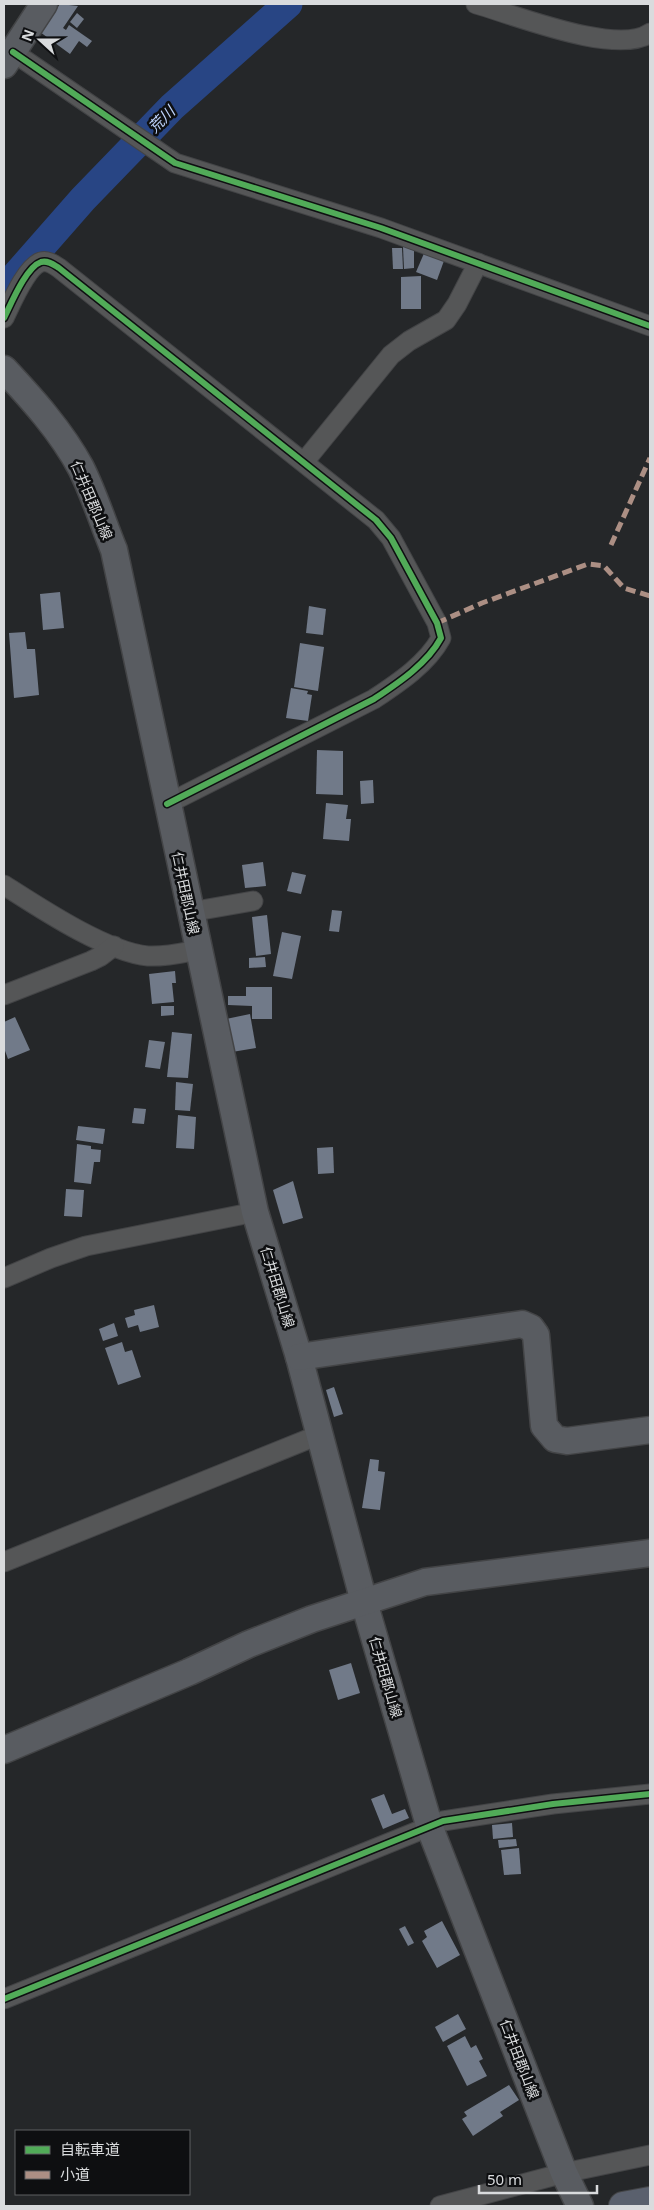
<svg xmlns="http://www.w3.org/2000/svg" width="654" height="2210" viewBox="0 0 654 2210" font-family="'Noto Sans','Noto Sans JP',sans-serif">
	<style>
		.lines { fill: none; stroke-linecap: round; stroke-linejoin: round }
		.river { stroke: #284584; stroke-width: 29 }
		.building { fill: #717a89 }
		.street-casing { stroke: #434446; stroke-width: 21 }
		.secondary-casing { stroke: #434446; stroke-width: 29 }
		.highway-casing { stroke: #434446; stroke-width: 30 }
		.street { stroke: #555657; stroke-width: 19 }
		.secondary { stroke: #595c61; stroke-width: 26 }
		.highway { stroke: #5a606d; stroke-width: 28 }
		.quiet { stroke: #ac8f84; stroke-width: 5; stroke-dasharray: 10 5; stroke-linecap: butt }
		.cycleway-casing { stroke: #0e0f11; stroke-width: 9 }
		.cycleway { stroke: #51ab58; stroke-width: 6 }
		.labels { text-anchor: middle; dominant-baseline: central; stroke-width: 5; stroke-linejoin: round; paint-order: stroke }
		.street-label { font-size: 14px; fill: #d9dbdd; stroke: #0e0f11 }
		.water-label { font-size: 15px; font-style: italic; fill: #bed3fb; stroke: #0e0f11 }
	</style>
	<rect width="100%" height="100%" fill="#252729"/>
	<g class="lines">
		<!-- river -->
		<path class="river" d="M4 289 83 199 172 107 288 4"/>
	</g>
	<!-- building -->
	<g class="building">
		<path d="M60 4 78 6 63 28 66 30 69 25 92 41 87 47 79 41 70 54 40 32Z"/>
		<path d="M77 13 84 19 77 28 70 22Z"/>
		<path d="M403 247H414V268L404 269Z"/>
		<path d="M392 248H402L403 269H393Z"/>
		<path d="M425 251 445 258 437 280 416 272Z"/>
		<path d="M421 276V309H401V277Z"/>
		<path d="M60 592 64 628 43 630 40 594Z"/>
		<path d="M309 606 326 609 323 635 306 633Z"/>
		<path d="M25 632 27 649H35L39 695 14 698 9 633Z"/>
		<path d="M300 643 324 647 318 691 294 687Z"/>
		<path d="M291 688 308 691 307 694 312 695 308 721 286 718Z"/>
		<path d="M317 750 343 751V795L316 794Z"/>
		<path d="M373 780 374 803 361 804 360 781Z"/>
		<path d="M326 803 348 805 346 819H351L349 841 323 839Z"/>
		<path d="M263 862 266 886 245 888 242 865Z"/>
		<path d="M292 872 306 875 301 894 287 891Z"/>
		<path d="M332 910 342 911 339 932 329 931Z"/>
		<path d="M267 915 271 954 256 956 252 917Z"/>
		<path d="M282 932 301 936 292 979 273 976Z"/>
		<path d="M265 957 266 967 249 968V958Z"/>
		<path d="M175 971 176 983H172L174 1002 152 1004 149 974Z"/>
		<path d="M246 987H272V1019H252V1006L228 1005V996H246Z"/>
		<path d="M161 1006H174V1015L161 1016Z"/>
		<path d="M250 1014 256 1048 232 1052 226 1019Z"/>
		<path d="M15 1017 30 1050 8 1059 4 1048V1022Z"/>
		<path d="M172 1032 192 1034 188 1078 167 1077Z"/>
		<path d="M149 1040 165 1042 160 1069 145 1067Z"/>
		<path d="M176 1082 193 1084 190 1111 175 1110Z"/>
		<path d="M134 1108 146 1109 144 1124 132 1123Z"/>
		<path d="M178 1115 196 1117 194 1149 176 1148Z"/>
		<path d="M78 1126 105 1129 103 1144 76 1140Z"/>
		<path d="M77 1144 91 1146V1149L101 1150 100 1162H94L91 1184 74 1182Z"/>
		<path d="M333 1147 334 1173 318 1174 317 1148Z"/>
		<path d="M293 1181 303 1218 283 1224 273 1190Z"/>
		<path d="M66 1189 84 1190 82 1217 64 1216Z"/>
		<path d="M154 1305 159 1327 140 1332 138 1325 128 1328 125 1318 135 1315 134 1310Z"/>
		<path d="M114 1323 118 1336 103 1341 99 1329Z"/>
		<path d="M122 1342 125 1352 132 1350 141 1377 118 1385 105 1348Z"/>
		<path d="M334 1387 343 1414 334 1417 326 1390Z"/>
		<path d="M370 1459 379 1460 378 1471 385 1472 380 1510 362 1508Z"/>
		<path d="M351 1663 360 1693 338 1700 329 1670Z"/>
		<path d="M384 1794 392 1814 405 1809 409 1818 383 1829 371 1799Z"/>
		<path d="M512 1823 513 1837 493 1839 492 1825Z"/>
		<path d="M516 1839 517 1846 499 1848 498 1840Z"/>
		<path d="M519 1848 521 1874 504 1875 501 1850Z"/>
		<path d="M442 1921 460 1955 437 1968 422 1941 427 1937 424 1931Z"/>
		<path d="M405 1926 414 1943 408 1946 399 1929Z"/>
		<path d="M458 2014 466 2029 443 2042 435 2027Z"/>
		<path d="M465 2036 471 2048 476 2045 483 2059 479 2061 487 2076 467 2086 447 2046Z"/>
		<path d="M509 2085 519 2100 500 2112 503 2116 473 2136 462 2119 467 2116 464 2112Z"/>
	</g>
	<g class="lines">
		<!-- street casing -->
		<g class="street-casing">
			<g id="street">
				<path d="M476 4C515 15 617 56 650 33"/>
				<path d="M13 52 175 163 381 228 650 326"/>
				<path d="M4 318C11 304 26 267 41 262 48 260 54 265 59 268L376 520 391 538 437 623 441 638C427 664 398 683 374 699L167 804"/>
				<path d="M304 462 391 355 409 341 446 320 457 304 478 263"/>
				<path d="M4 885C40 908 106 952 148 956 164 957 182 953 198 950"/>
				<path d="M190 912 253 901"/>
				<path d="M4 995 91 961 101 956 114 946"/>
				<path d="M4 1278 51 1258 86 1246 255 1212"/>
				<path d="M4 1562 321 1434"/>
				<path d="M4 1999 443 1821 553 1804 650 1794"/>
				<path d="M440 2206 564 2173 650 2155"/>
			</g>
		</g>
		<!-- secondary casing -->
		<g class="secondary-casing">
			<g id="secondary">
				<path d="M4 65 44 4"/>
				<path d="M4 369C33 400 61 431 81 468 94 494 103 523 114 550L255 1212 299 1357 364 1602 430 1828 564 2173 580 2206"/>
				<path d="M299 1357 522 1324 531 1328 536 1335 544 1426 555 1439 567 1441 650 1430"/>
				<path d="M4 1750 189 1672 249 1644 312 1619 425 1582 650 1553"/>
			</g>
		</g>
		<!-- highway casing -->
		<g class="highway-casing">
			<path id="highway" d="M623 2206 650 2201"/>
		</g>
		<!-- street -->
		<use href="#street" class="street"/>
		<!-- secondary -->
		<use href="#secondary" class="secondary"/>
		<!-- highway -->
		<use href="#highway" class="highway"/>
		<!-- quiet -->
		<g class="quiet">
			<path d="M611 545 650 458"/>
			<path d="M437 623 482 603 588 564 604 566 624 588 650 596"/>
		</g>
		<!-- cycleway casing -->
		<g class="cycleway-casing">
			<g id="cycleway">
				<path d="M13 52 175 163 381 228 650 326"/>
				<path d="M4 318C11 304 26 267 41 262 48 260 54 265 59 268L376 520 391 538 437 623 441 638C427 664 398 683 374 699L167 804"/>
				<path d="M4 1999 443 1821 553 1804 650 1794"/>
			</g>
		</g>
		<!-- cycleway -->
		<use href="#cycleway" class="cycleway"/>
	</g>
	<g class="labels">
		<!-- street labels -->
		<g class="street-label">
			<text transform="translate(92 500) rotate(67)">仁井田郡山線</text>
			<text transform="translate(186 893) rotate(78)">仁井田郡山線</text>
			<text transform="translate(278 1287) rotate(73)">仁井田郡山線</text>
			<text transform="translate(386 1677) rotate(74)">仁井田郡山線</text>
			<text transform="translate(520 2059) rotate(69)">仁井田郡山線</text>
		</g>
		<!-- water labels -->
		<g class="water-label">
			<text transform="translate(161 119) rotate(-45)">荒川</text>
		</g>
	</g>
	<!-- border -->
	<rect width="654" height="2210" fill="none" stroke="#d9dbdd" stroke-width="10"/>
	<!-- legend -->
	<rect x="15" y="2130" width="175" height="65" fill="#0e0f11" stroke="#5f6163"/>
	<rect x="25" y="2146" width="25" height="8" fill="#51ab58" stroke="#5f6163"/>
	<text x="60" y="2155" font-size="15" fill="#d9dbdd">自転車道</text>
	<rect x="25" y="2171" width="25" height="8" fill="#ac8f84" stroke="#5f6163"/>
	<text x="60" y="2180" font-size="15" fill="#d9dbdd">小道</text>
	<!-- north arrow -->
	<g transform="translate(40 40) rotate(291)" stroke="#0e0f11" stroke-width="4" paint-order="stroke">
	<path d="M0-4L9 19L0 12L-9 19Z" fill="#d9dbdd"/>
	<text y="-8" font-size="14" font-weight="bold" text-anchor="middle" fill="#d9dbdd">N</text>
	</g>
	<!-- scale -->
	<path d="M479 2185v8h118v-8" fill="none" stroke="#d9dbdd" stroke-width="2.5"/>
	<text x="487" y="2185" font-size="15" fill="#d9dbdd" stroke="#0e0f11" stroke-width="4" paint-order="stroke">50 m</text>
</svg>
